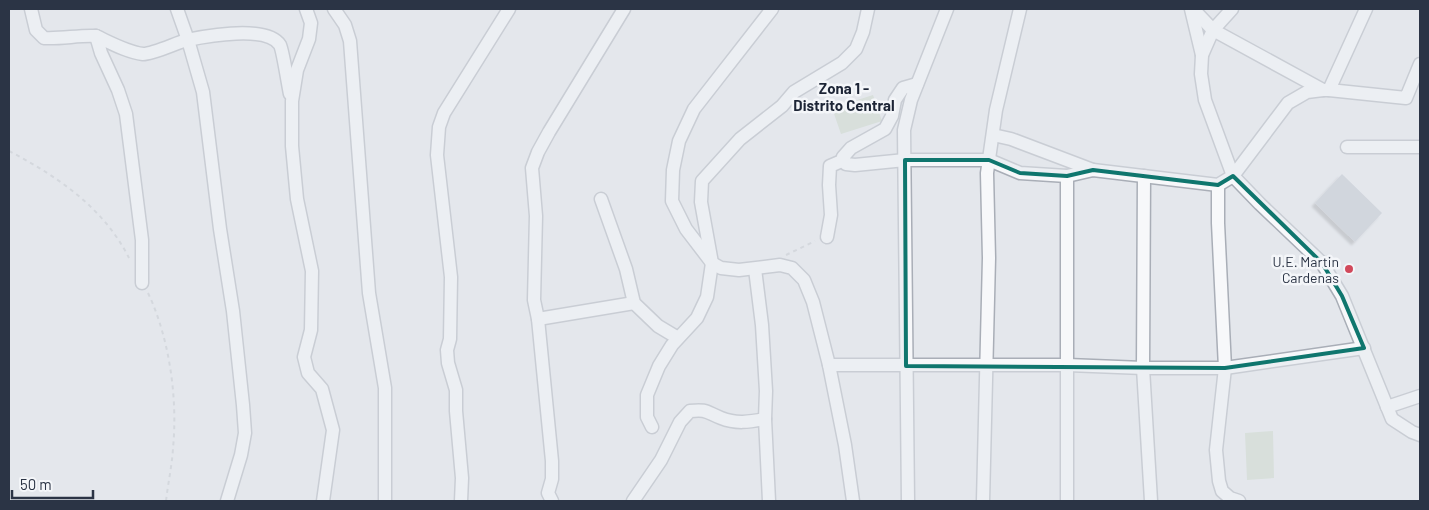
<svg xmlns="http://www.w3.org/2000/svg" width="1429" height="510" viewBox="0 0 1429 510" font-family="Barlow,sans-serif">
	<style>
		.green { fill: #c9d6c5 }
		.building { fill: #bbc0ca; filter: url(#shadow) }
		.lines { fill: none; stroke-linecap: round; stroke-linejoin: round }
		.minor-casing { stroke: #a9aeb7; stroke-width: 15 }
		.path { stroke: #c2c5cb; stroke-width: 2; stroke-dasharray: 4 4; stroke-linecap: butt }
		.minor { stroke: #f7f8fa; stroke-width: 12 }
		.marked { fill: none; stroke: #0f766e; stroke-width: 4; stroke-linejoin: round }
		.poi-dot { fill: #d1495b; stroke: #f4f6f9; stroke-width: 2 }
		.labels { text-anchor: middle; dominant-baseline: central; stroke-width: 5; stroke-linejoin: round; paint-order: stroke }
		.poi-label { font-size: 14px; fill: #2b3445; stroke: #f4f6f9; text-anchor: end }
		.neighbourhood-label { font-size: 15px; font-weight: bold; fill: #1d2536; stroke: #f4f6f9 }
	</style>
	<defs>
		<filter id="shadow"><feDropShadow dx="-3.5" dy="3.5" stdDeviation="1" flood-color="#0004"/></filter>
	</defs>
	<rect width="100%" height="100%" fill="#e4e7ec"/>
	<!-- green -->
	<g class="green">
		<path d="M873 95 882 121 841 134 832 108Z"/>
		<path d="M1273 431 1274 478 1247 480 1245 433Z"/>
	</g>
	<!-- building -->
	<path class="building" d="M1342 174 1382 213 1355 242 1315 203Z"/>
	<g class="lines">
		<!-- minor casing -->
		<g class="minor-casing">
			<g id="minor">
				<path d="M31 9 36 30 44 38C62 39 79 35 96 36"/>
				<path d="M177 9 188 40 203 92 220 229 233 311 243 405 245 433 241 455 227 501"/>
				<path d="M306 9 311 23 309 39 297 70 292 101V146L297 199 312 271 311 330 304 357 308 373 322 389 333 430 323 501"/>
				<path d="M334 9 345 25 350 41 369 293 385 388V501"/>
				<path d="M772 9 694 109 679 141 673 170 672 201 686 229 712 263 721 268 739 270 780 265 792 268 804 280 813 302 829 365 845 445 853 501"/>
				<path d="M1191 9 1202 55"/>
				<path d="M1193 9 1213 30 1323 90"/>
				<path d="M1232 9 1213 30 1202 55 1201 74 1205 100 1233 176 1260 204 1322 263 1342 296 1392 419 1412 432 1420 435"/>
				<path d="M917 84 903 88 895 100 892 116 885 129 851 148 843 157 846 164 855 165 905 160H989L1020 173 1067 176 1093 170 1218 185 1233 176 1288 103 1307 92 1323 90H1329L1366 9"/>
				<path d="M1329 90 1406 98 1420 64"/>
				<path d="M993 135 1011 139 1093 170"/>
				<path d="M1347 147H1420"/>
				<path d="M1067 176V501"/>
				<path d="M1144 176 1143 368 1151 501"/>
				<path d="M1218 185V223L1225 368 1216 450 1219 481 1222 491 1230 498 1239 501"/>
				<path d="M601 199 626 269 634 303 658 326 678 338"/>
				<path d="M827 237 831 215 829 185 830 166 844 160"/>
				<path d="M755 269 762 325 766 391 765 419 769 501"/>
				<path d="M142 283V240L126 114 118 90 101 53 96 36C111 43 127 52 143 54 153 54 176 43 187 40 207 36 267 25 280 45 283 51 288 85 290 94"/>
				<path d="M538 319 634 303"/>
				<path d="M829 365H1068L1143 368H1225L1364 348"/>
				<path d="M1387 407 1420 396"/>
				<path d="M652 427 647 417V395L659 366 672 345 697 318 707 297 712 263 701 202 702 181 740 139 782 106 794 92 842 63 856 49 863 32 868 9"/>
				<path d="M461 501 462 478 456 411V390L448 363 447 350 450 339 451 277 437 155 439 127 444 113 509 9"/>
				<path d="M552 501 548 493 552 479V461L538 319 534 300 536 216 532 168 538 152 549 132 624 9"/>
				<path d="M633 501 661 460 680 422 690 411C707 409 706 412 721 418 736 424 749 422 765 419"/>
				<path d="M908 501 904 130 911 100 947 9"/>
				<path d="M983 501 989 258 987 173 996 110 1020 9"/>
			</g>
		</g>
		<!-- path -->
		<g class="path">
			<path d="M9 151C57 176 104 208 129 258"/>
			<path d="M786 255 815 241"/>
			<path d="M148 293C169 337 178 398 173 448 172 466 168 483 166 501"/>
		</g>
		<!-- minor -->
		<use href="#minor" class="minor"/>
	</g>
	<!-- marked area -->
	<path d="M0 0H1429V510H0ZM905 160H989L1020 173 1067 176 1093 170 1218 185 1233 176 1322 263 1342 296 1364 348 1225 368 906 366Z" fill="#e4e7ec" fill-opacity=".55" fill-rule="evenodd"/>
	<path class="marked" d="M905 160H989L1020 173 1067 176 1093 170 1218 185 1233 176 1322 263 1342 296 1364 348 1225 368 906 366Z"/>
	<!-- markers -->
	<circle class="poi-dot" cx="1349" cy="269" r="5"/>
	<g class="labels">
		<!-- poi labels -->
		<g class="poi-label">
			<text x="1339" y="261">U.E. Martin<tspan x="1339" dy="16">Cardenas</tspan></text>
		</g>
		<!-- neighbourhood labels -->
		<g class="neighbourhood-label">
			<text x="844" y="88">Zona 1 -<tspan x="844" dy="17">Distrito Central</tspan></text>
		</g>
	</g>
	<!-- border -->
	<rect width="1429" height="510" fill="none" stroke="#2b3445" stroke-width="20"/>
	<!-- scale -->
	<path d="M12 490v8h81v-8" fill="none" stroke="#2b3445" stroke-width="2.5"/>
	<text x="20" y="490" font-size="15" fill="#2b3445" stroke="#f4f6f9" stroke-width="4" paint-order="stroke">50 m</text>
</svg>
